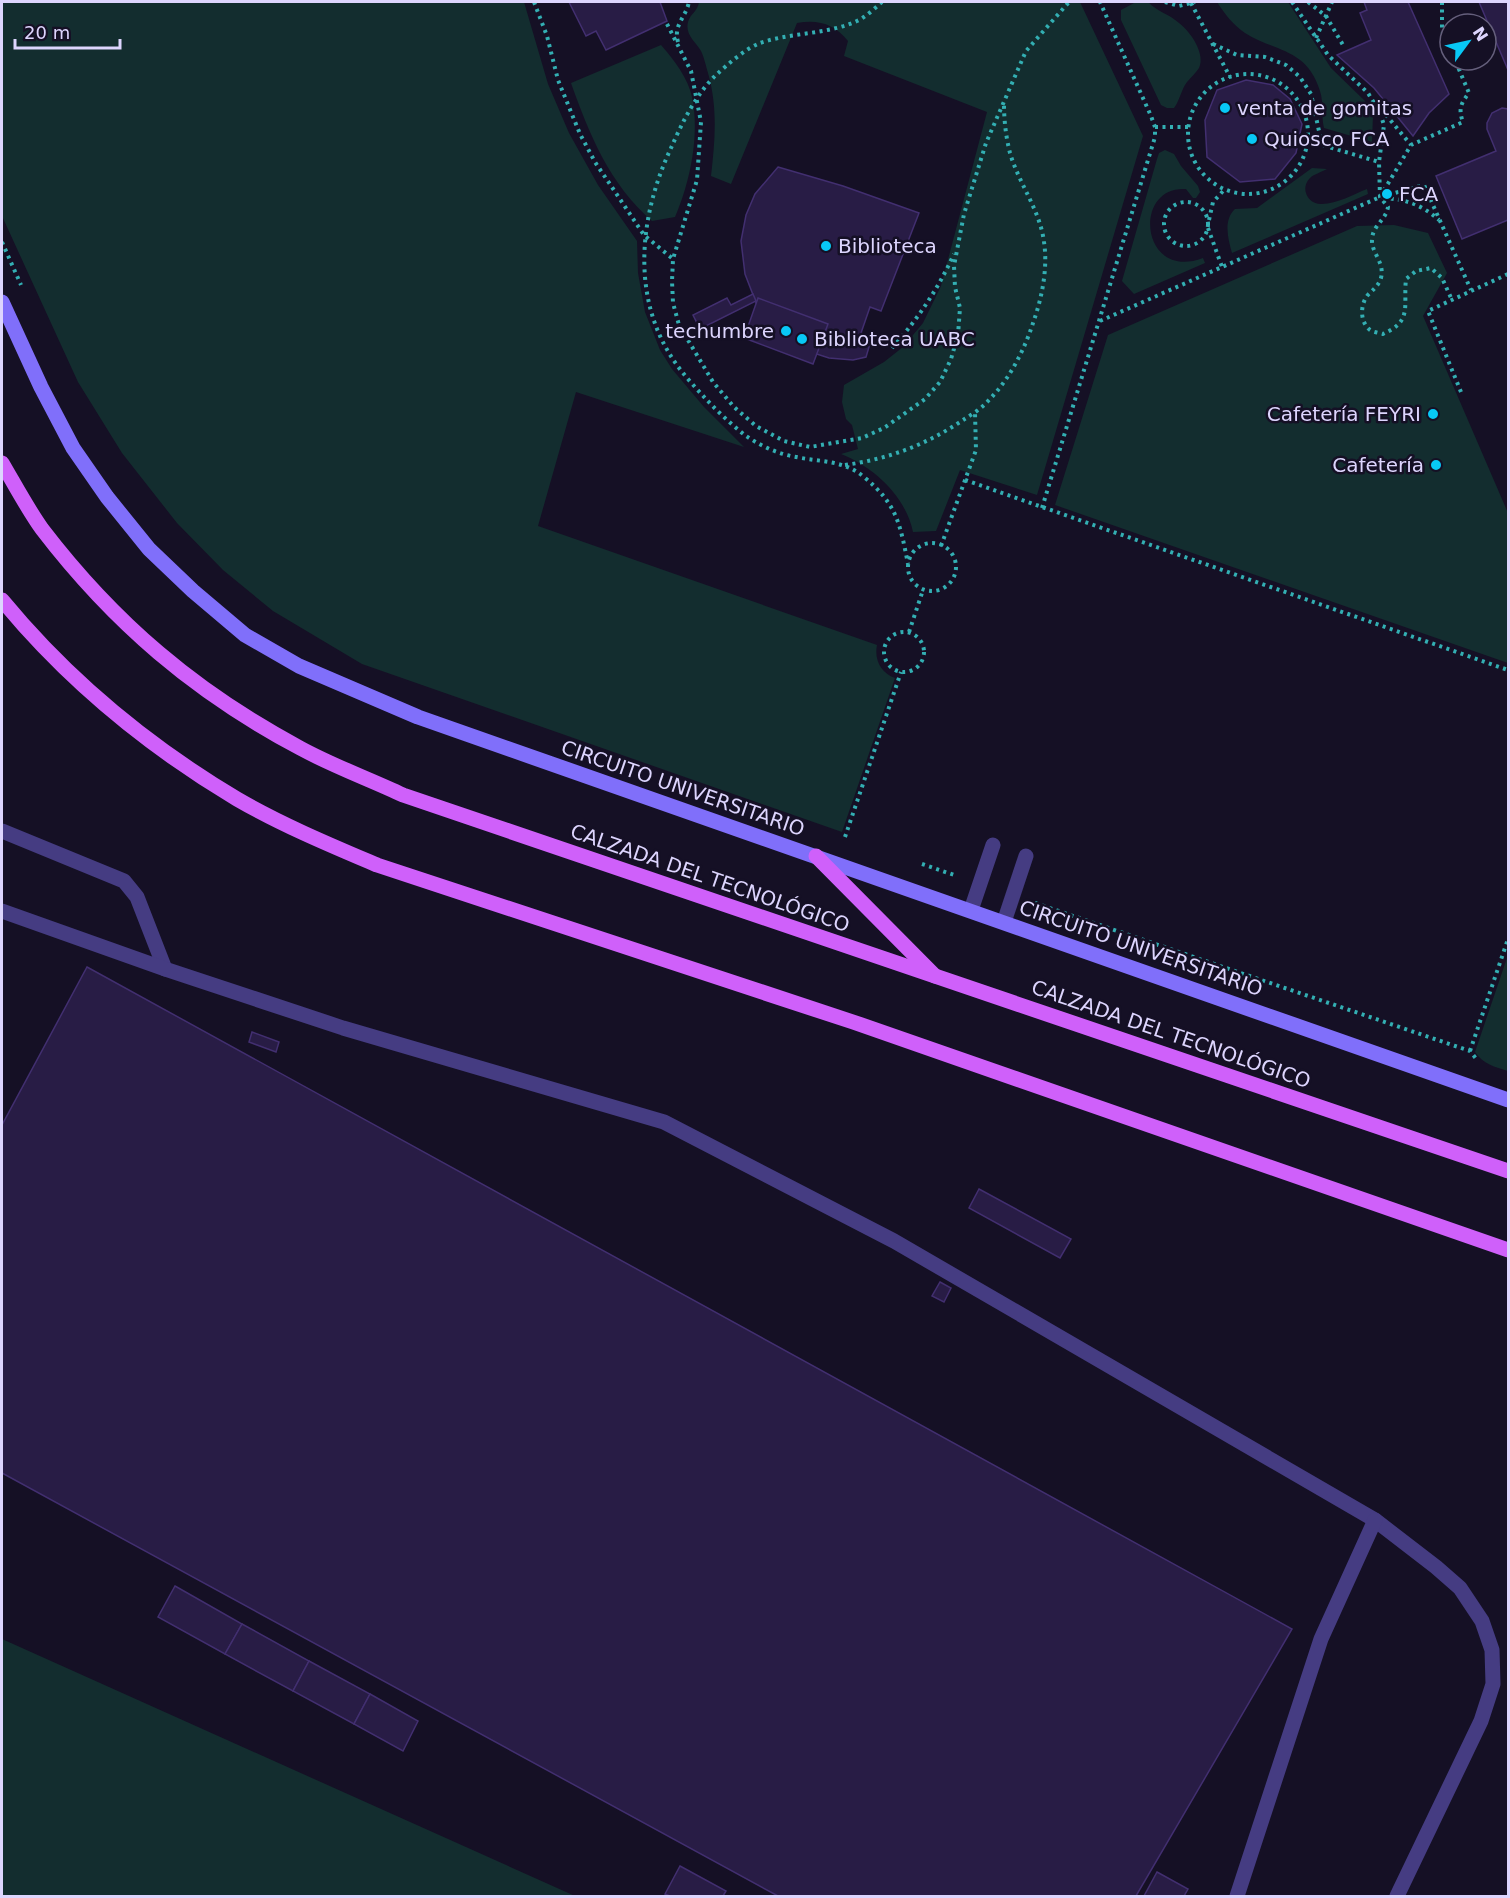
<svg xmlns="http://www.w3.org/2000/svg" width="1510" height="1898" viewBox="0 0 1510 1898" font-family="'DejaVu Sans',sans-serif">
	<style>
		.green { fill: #132d2f }
		.building { fill: #281c45; stroke: #422f70; stroke-width: 1.5 }
		.lines { fill: none; stroke-linecap: round; stroke-linejoin: round }
		.path { stroke: #33afb3; stroke-width: 4; stroke-dasharray: 3 4.5; stroke-linecap: butt }
		.lane { stroke: #453c82; stroke-width: 15 }
		.secondary { stroke: #806ffa; stroke-width: 15 }
		.primary { stroke: #cf60fa; stroke-width: 15 }
		.poi-dot { fill: #08c8f6; stroke: #151025; stroke-width: 2 }
		.labels { text-anchor: middle; dominant-baseline: central; stroke-width: 5; stroke-linejoin: round; paint-order: stroke }
		.poi-label { font-size: 20px; fill: #ddd5fe; stroke: #151025; text-anchor: start }
		.street-label { font-size: 20px; fill: #ddd5fe; stroke: #151025 }
	</style>
	<rect width="100%" height="100%" fill="#151025"/>
	<!-- green -->
	<g class="green">
		<path d="M2 2H524L548 84 569 133 598 185 637 241 638 273 645 312 660 350 672 369 704 407 744 447 576 392 538 526 877 645C874 660 881 673 895 678L842 832 362 664 273 611 223 570 177 523 122 453 78 382 2 216Z"/>
		<path d="M699 2H1080L1143 136 1037 495 960 470 936 531 913 532C906 497 874 467 841 454L858 449 852 425 846 419 842 402 844 385 884 362 903 347 923 323 941 286 987 112 844 56 848 41C835 24 818 19 797 23L731 184 711 176C715 141 718 108 708 73 706 66 704 57 701 51 695 41 685 35 688 22 690 14 698 11 699 2Z"/>
		<path d="M1136 2H1148C1158 12 1169 14 1179 23 1190 31 1206 54 1199 68 1196 73 1191 77 1187 82 1181 90 1180 100 1174 108H1167L1161 105 1121 20V10Z"/>
		<path d="M1217 2H1288L1331 68 1365 101 1373 115 1372 142 1324 128C1321 116 1324 103 1320 91 1307 48 1275 52 1245 33 1233 25 1224 13 1217 2Z"/>
		<path d="M661 45C674 60 688 78 692 97 700 135 690 182 675 217L652 221C610 185 589 134 571 83Z"/>
		<path d="M1165 150 1174 154 1181 166 1198 186 1200 192 1196 198H1193L1186 189C1132 185 1140 282 1203 258L1205 263 1134 294 1122 281 1157 159 1159 153Z"/>
		<path d="M1312 168 1327 169C1322 172 1314 174 1310 178 1299 189 1309 205 1322 204 1337 204 1354 194 1367 189L1368 194 1232 253C1228 239 1223 220 1235 209L1257 208Z"/>
		<path d="M1394 225 1428 233 1447 273 1423 316 1508 513V663L1055 505 1108 335 1357 226Z"/>
		<path d="M1508 955V1071C1495 1067 1483 1064 1475 1052Z"/>
		<path d="M2 1639 575 1896H2Z"/>
	</g>
	<!-- building -->
	<g class="building">
		<path d="M569 2H660L667 21 606 50 596 31 586 36Z"/>
		<path d="M1364 2H1408L1449 94 1429 113 1413 136 1374 88 1337 55 1371 40 1360 13 1367 10Z"/>
		<path d="M1479 2H1508V70Z"/>
		<path d="M1246 80 1273 85 1290 99 1302 124 1296 153 1275 179 1240 182 1207 157 1205 120 1217 90Z"/>
		<path d="M1502 108 1508 109V220L1462 239 1436 176 1496 151 1487 129V123L1492 113Z"/>
		<path d="M778 167 843 186 919 213 881 311 870 307 861 333 872 337 866 357 853 360 829 358 770 339 745 274 741 241 746 215 755 194Z"/>
		<path d="M753 294 756 301 700 329 693 315 727 298 731 305Z"/>
		<path d="M758 298 828 324 813 364 744 338Z"/>
		<path d="M87 967 1292 1629 1136 1896H778L2 1473V1125Z"/>
		<path d="M252 1032 279 1042 276 1052 249 1042Z"/>
		<path d="M979 1189 1071 1239 1060 1258 969 1208Z"/>
		<path d="M940 1282 951 1288 944 1302 932 1296Z"/>
		<path d="M175 1586 242 1624 225 1654 158 1617Z"/>
		<path d="M242 1624 309 1661 293 1691 225 1654Z"/>
		<path d="M309 1661 370 1694 354 1724 293 1691Z"/>
		<path d="M370 1694 418 1721 403 1751 354 1724Z"/>
		<path d="M680 1866 726 1891 723 1896H670L665 1894Z"/>
		<path d="M1157 1872 1188 1889 1184 1896H1144Z"/>
	</g>
	<g class="lines">
		<!-- path -->
		<g class="path">
			<path d="M534 2 547 36 558 80 580 134 595 162 644 235 673 259"/>
			<path d="M882 2C875 8 866 17 857 21 826 35 792 32 760 43 745 49 728 64 716 75 696 94 682 123 671 148 641 212 631 290 669 353 679 370 693 385 706 399 718 412 732 425 746 436 761 446 778 454 796 457 820 462 844 460 864 477 897 504 900 524 908 564"/>
			<path d="M1165 2 1179 6 1195 2"/>
			<path d="M1292 2 1328 55 1368 93 1380 113 1384 125 1379 162 1380 197 1388 207C1386 220 1373 225 1372 239 1371 253 1385 262 1381 278 1378 287 1372 290 1367 296 1360 306 1360 322 1370 330 1373 332 1380 333 1383 334 1413 321 1403 306 1406 279L1416 271 1431 268 1442 278 1452 300"/>
			<path d="M1308 2 1326 16 1343 45"/>
			<path d="M1442 2V31L1450 48"/>
			<path d="M1191 3 1230 77"/>
			<path d="M667 24 691 71 701 122 697 180 673 259 672 281 673 303 679 325 713 382 734 407 756 426 784 441 810 447 862 438 884 428 925 399 940 382 951 359 958 335 960 308 955 287 954 266 964 214 986 143 1026 51 1069 2"/>
			<path d="M1316 38 1332 2"/>
			<path d="M678 42C673 25 686 17 689 2"/>
			<path d="M1213 44 1237 55 1265 57 1286 65 1300 77 1311 94 1322 145"/>
			<circle cx="1248" cy="134" r="60"/>
			<path d="M1381 109 1411 145"/>
			<path d="M1155 127H1188"/>
			<path d="M1309 141 1379 162"/>
			<path d="M1380 197 1411 145 1463 122C1458 109 1461 103 1469 93L1455 60"/>
			<path d="M1383 198C1406 199 1422 205 1439 220"/>
			<circle cx="1186" cy="224" r="22"/>
			<path d="M1209 220 1213 202 1224 190"/>
			<path d="M1208 228 1222 267"/>
			<path d="M2 242 21 285"/>
			<path d="M1100 321 1380 197 1424 185 1471 290"/>
			<path d="M892 348C918 319 938 289 954 254"/>
			<path d="M1461 392 1428 311 1508 274"/>
			<path d="M845 465C888 459 926 445 963 420 971 415 981 409 988 401 1009 380 1024 351 1033 323 1042 298 1048 268 1044 242 1040 210 1019 184 1010 153 1006 137 1004 121 1004 104"/>
			<path d="M965 480 1508 670"/>
			<path d="M1042 508 1155 137V127L1151 116 1100 2"/>
			<circle cx="932" cy="567" r="24"/>
			<path d="M941 546 976 450 975 413"/>
			<circle cx="904" cy="652" r="20"/>
			<path d="M909 632 923 590"/>
			<path d="M845 837 901 672"/>
			<path d="M922 864 957 876"/>
			<path d="M1035 903 1470 1051 1478 1061"/>
			<path d="M1470 1051 1508 939"/>
		</g>
		<!-- lane -->
		<g class="lane">
			<path d="M2 831 124 881 137 897 165 969"/>
			<path d="M971 910 993 845"/>
			<path d="M2 911 165 969 343 1028 664 1122 894 1241 1375 1520 1436 1567 1460 1588 1482 1621 1492 1650 1493 1684 1481 1721 1397 1896"/>
			<path d="M1004 922 1026 856"/>
			<path d="M1237 1896 1321 1639 1375 1520"/>
		</g>
		<!-- secondary -->
		<path class="secondary" d="M2 302 41 387 73 448 107 497 149 549 193 591 245 635 299 666 418 717 1508 1100"/>
		<!-- primary -->
		<g class="primary">
			<path d="M2 463C15 485 27 508 42 529 114 623 195 692 300 748 333 766 369 779 403 795L1508 1171"/>
			<path d="M2 600C68 680 148 746 237 799 282 825 330 845 377 865L853 1022 1508 1250"/>
			<path d="M816 856 935 976"/>
		</g>
	</g>
	<!-- markers -->
	<g class="poi-dot">
		<circle cx="1225" cy="108" r="6"/>
		<circle cx="1252" cy="139" r="6"/>
		<circle cx="1387" cy="194" r="6"/>
		<circle cx="826" cy="246" r="6"/>
		<circle cx="786" cy="331" r="6"/>
		<circle cx="802" cy="339" r="6"/>
		<circle cx="1433" cy="414" r="6"/>
		<circle cx="1436" cy="465" r="6"/>
	</g>
	<g class="labels">
		<!-- poi labels -->
		<g class="poi-label">
			<text x="1237" y="108">venta de gomitas</text>
			<text x="1264" y="139">Quiosco FCA</text>
			<text x="1399" y="194">FCA</text>
			<text x="838" y="246">Biblioteca</text>
			<text x="774" y="331" text-anchor="end">techumbre</text>
			<text x="814" y="339">Biblioteca UABC</text>
			<text x="1421" y="414" text-anchor="end">Cafetería FEYRI</text>
			<text x="1424" y="465" text-anchor="end">Cafetería</text>
		</g>
		<!-- street labels -->
		<g class="street-label">
			<text transform="translate(683 788) rotate(19)">CIRCUITO UNIVERSITARIO</text>
			<text transform="translate(710 878) rotate(19)">CALZADA DEL TECNOLÓGICO</text>
			<text transform="translate(1141 948) rotate(19)">CIRCUITO UNIVERSITARIO</text>
			<text transform="translate(1171 1034) rotate(19)">CALZADA DEL TECNOLÓGICO</text>
		</g>
	</g>
	<!-- border -->
	<rect width="1510" height="1898" fill="none" stroke="#ddd5fe" stroke-width="6"/>
	<!-- north arrow -->
	<g transform="translate(1468 42) rotate(57)"><circle r="28" fill="#151025" stroke="#655f7c" stroke-width="1.5"/>
	<path d="M0-4.5L10 22L0 15L-10 22Z" fill="#08c8f6"/>
	<text y="-9" font-size="16" font-weight="bold" text-anchor="middle" fill="#ddd5fe">N</text>
	</g>
	<!-- scale -->
	<path d="M15 39v9h105v-9" fill="none" stroke="#ddd5fe" stroke-width="3"/>
	<text x="24" y="39" font-size="18" fill="#ddd5fe" stroke="#151025" stroke-width="4.5" paint-order="stroke">20 m</text>
</svg>
